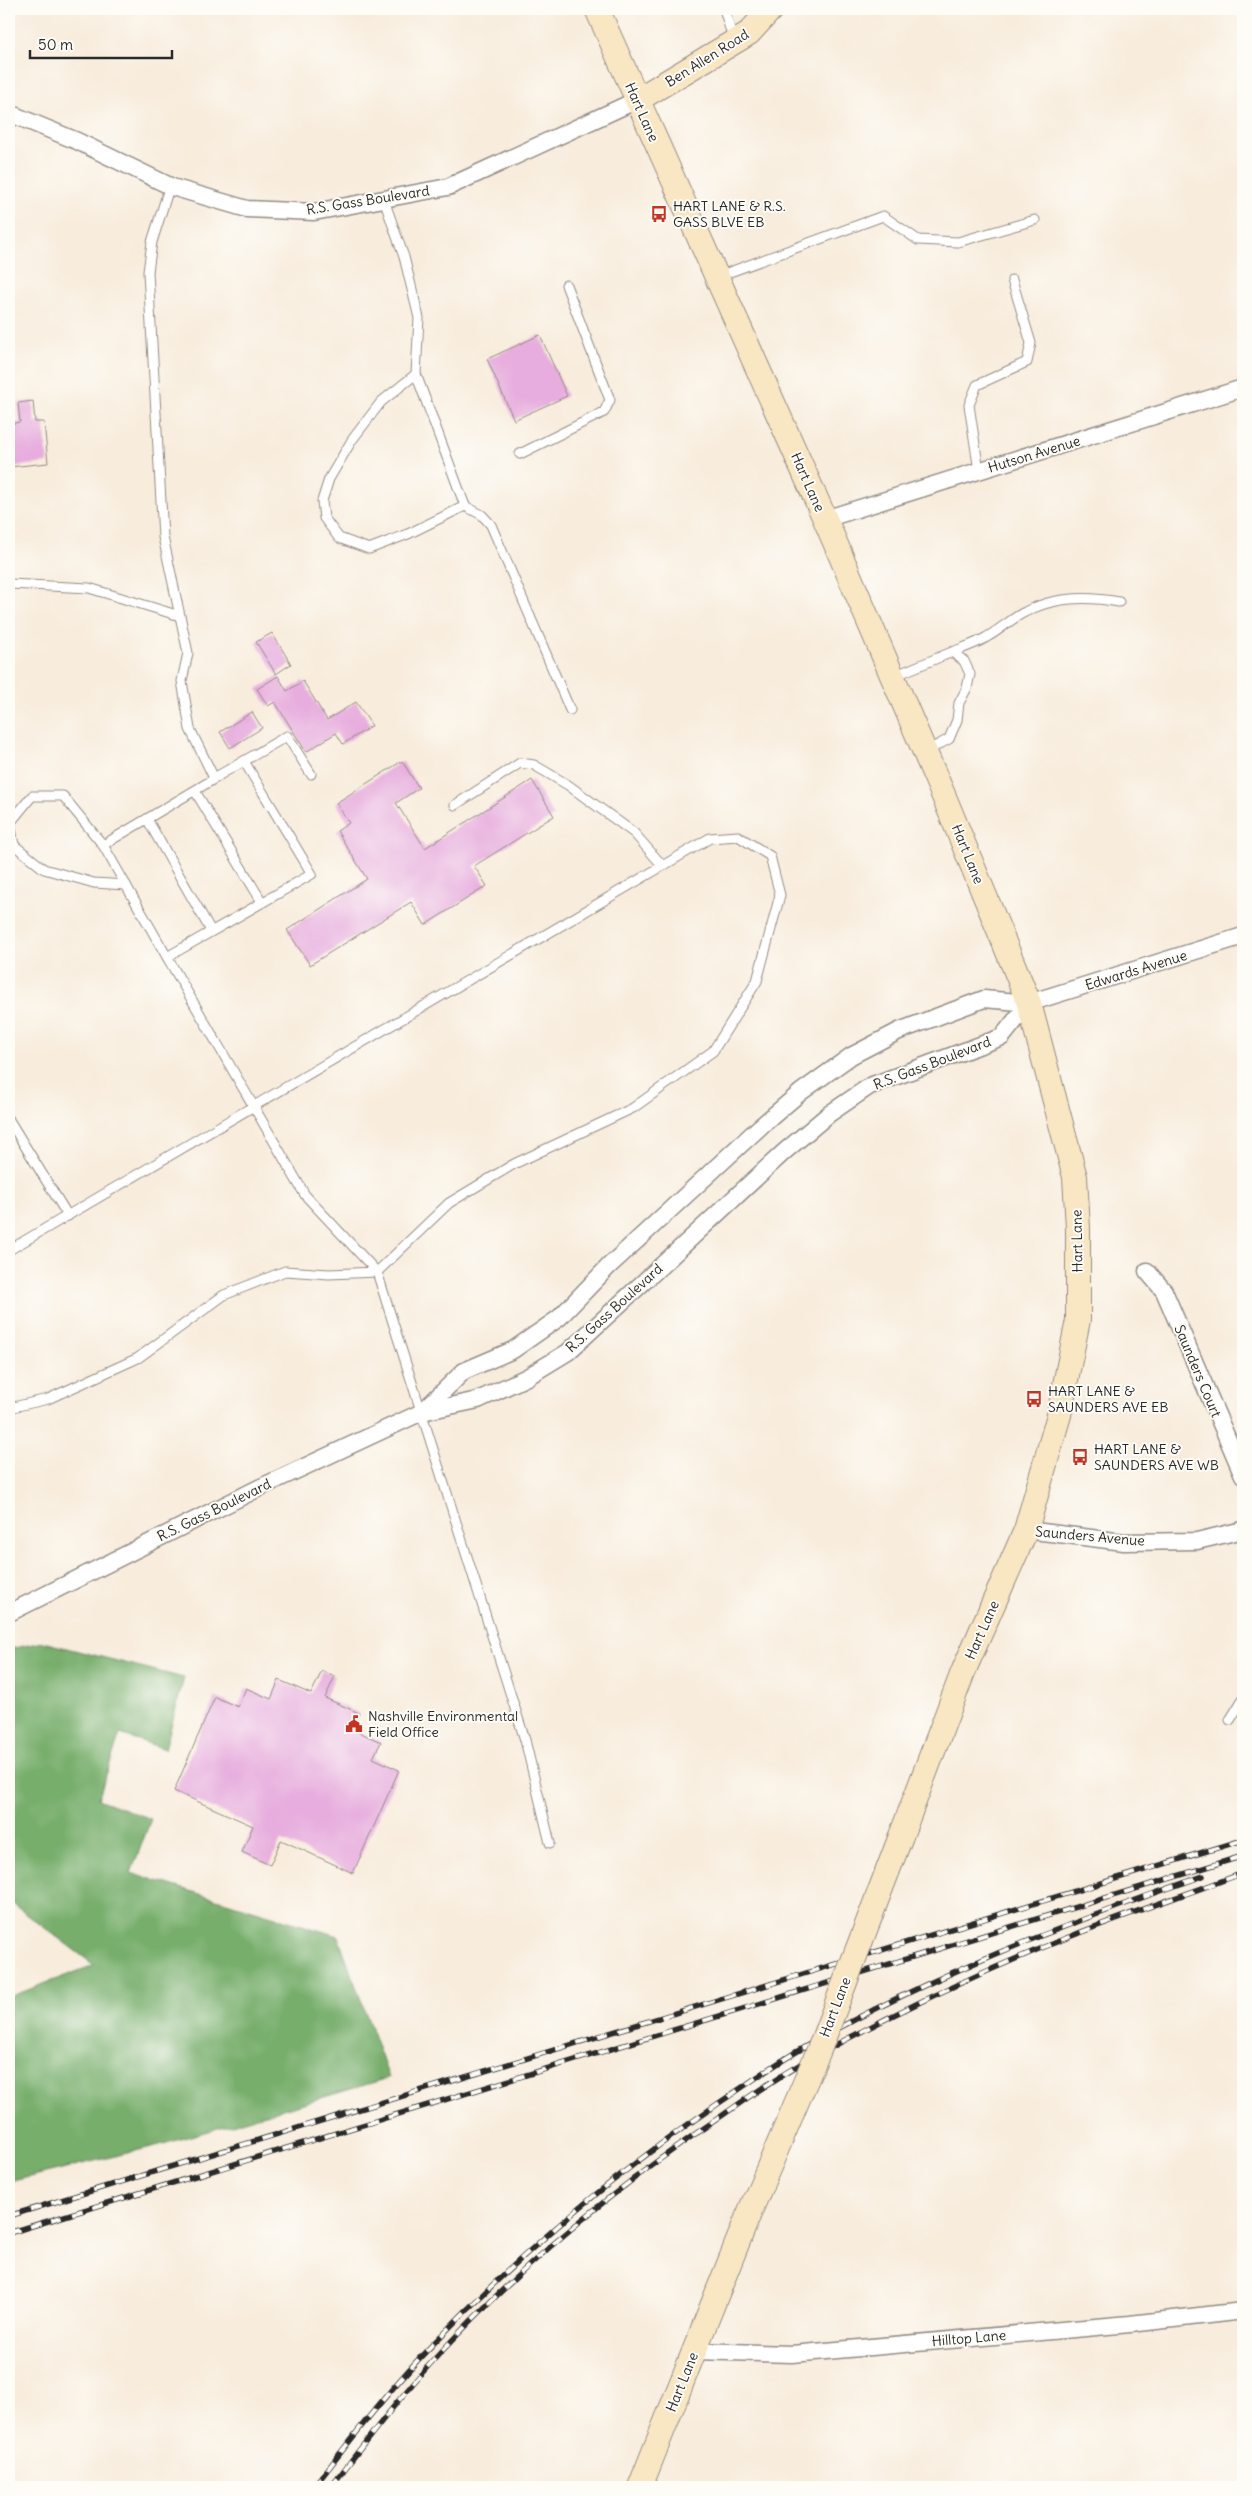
<svg xmlns="http://www.w3.org/2000/svg" width="1252" height="2496" viewBox="0 0 1252 2496" font-family="Delius,sans-serif">
	<style>
		.forest { fill: #77ae6c; stroke: #516c4c }
		.building { fill: #e7adde }
		.lines { fill: none; stroke-linecap: round; stroke-linejoin: round }
		.lane-casing { stroke: #928c84; stroke-width: 11 }
		.street-casing { stroke: #928c84; stroke-width: 19 }
		.secondary-casing { stroke: #928c84; stroke-width: 26 }
		.lane { stroke: #fff; stroke-width: 9 }
		.street { stroke: #fff; stroke-width: 16 }
		.secondary { stroke: #f9e7c3; stroke-width: 24 }
		.rail-casing { stroke: #2b2b2b; stroke-width: 5.5 }
		.rail { stroke: #fdfcf7; stroke-width: 4; stroke-dasharray: 11; stroke-linecap: butt }
		.secondary-bridge-casing { stroke: #928c84; stroke-width: 26; stroke-linecap: butt }
		.secondary-bridge { stroke: #f9e7c3; stroke-width: 24 }
		.labels { text-anchor: middle; dominant-baseline: central; stroke-width: 4; stroke-linejoin: round; paint-order: stroke }
		.street-label { font-size: 14px; fill: #2b2b2b; stroke: #fdfcf7 }
		.poi-label { font-size: 14px; fill: #2b2b2b; stroke: #fdfcf7; text-anchor: start }
	</style>
	<rect width="100%" height="100%" fill="#fdfcf7"/>
	<filter id="ink" filterUnits="userSpaceOnUse"><feTurbulence type="fractalNoise" baseFrequency=".02" numOctaves="2"/><feDisplacementMap in="SourceGraphic" scale="10" xChannelSelector="R" yChannelSelector="G"/><feConvolveMatrix kernelMatrix="1 2 1 2 8 2 1 2 1" color-interpolation-filters="sRGB"/></filter>
	<filter id="wash" filterUnits="userSpaceOnUse"><feTurbulence type="fractalNoise" baseFrequency=".0096" numOctaves="4" result="noise"/><feDisplacementMap in="SourceGraphic" scale="20" xChannelSelector="R" yChannelSelector="G"/><feGaussianBlur stdDeviation="1.12" result="paint"/><feColorMatrix in="noise" values="0 0 0 0 0 0 0 0 0 0 0 0 0 0 0 0 0 1.4 0 .05"/><feComposite in="paint" operator="in"/></filter>
	<g filter="url(#wash)">
		<rect width="100%" height="100%" fill="#f8ecdc"/>
		<!-- forest -->
		<path class="forest" d="M43 1642 184 1678 165 1749 120 1734 98 1799 151 1819 131 1873 338 1936 389 2078 160 2145 9 2182V1997L94 1965 9 1901V1649Z"/>
		<g id="blocks">
			<!-- building -->
			<g class="building">
				<path d="M540 335 567 396 514 420 487 359Z"/>
				<path d="M33 401 35 422H44L48 463 9 467V424L20 422 18 403Z"/>
				<path d="M272 633 291 664 276 674 256 642Z"/>
				<path d="M278 676 287 691 303 681 327 720 356 702 372 726 343 744 336 733 306 752 275 702 268 706 257 689Z"/>
				<path d="M252 712 262 728 230 748 220 732Z"/>
				<path d="M402 761 419 788 396 803 425 848 532 780 554 816 474 866 487 886 425 925 411 902 310 965 287 930 367 879 337 831 349 823 336 803Z"/>
				<path d="M322 1671 335 1676 325 1698 359 1713 352 1729 381 1742 373 1758 399 1770 353 1873 281 1840 270 1865 242 1852 253 1826 174 1791 215 1697 238 1707 246 1688 271 1699 279 1680 311 1694Z"/>
			</g>
		</g>
	</g>
	<g filter="url(#ink)">
		<use href="#blocks" fill-opacity="0" stroke="#928c84" stroke-width="1"/>
		<g class="lines">
			<!-- lane casing -->
			<g class="lane-casing">
				<g id="lane">
					<path d="M724 9 734 42"/>
					<path d="M170 185 152 242 148 272 163 537 188 653 182 681 190 729 214 778 244 761 312 874 167 957 103 845 219 776"/>
					<path d="M384 200 404 257 419 318 416 374 381 402 352 440 329 479 322 501 324 518 339 538 369 549 408 534 465 506 482 515 491 525 570 710"/>
					<path d="M716 277 883 216 918 240 958 242 1035 220"/>
					<path d="M416 374 465 506"/>
					<path d="M520 454 604 412 610 400 566 285"/>
					<path d="M979 471 969 405 977 385 1027 362 1031 343 1012 280"/>
					<path d="M9 584 89 588 180 616"/>
					<path d="M952 652C963 648 976 644 987 637 1000 630 1012 618 1025 612 1055 596 1087 596 1119 602"/>
					<path d="M894 676 952 652 964 661 970 674 967 688 959 703 957 720 949 739 925 752"/>
					<path d="M244 761 287 736 311 774"/>
					<path d="M195 791 262 902"/>
					<path d="M455 805 520 763 534 765 568 785 634 833 662 865"/>
					<path d="M147 819 211 931"/>
					<path d="M103 845 63 796H32L10 823 14 845 44 869 94 883 126 885"/>
					<path d="M167 957 305 1195 377 1272 525 1740 550 1843"/>
					<path d="M9 1120 68 1216"/>
					<path d="M9 1250 710 838 738 836 770 856 780 895 757 981 713 1051 633 1108 514 1164 449 1203 377 1272 329 1274 285 1271 224 1295 138 1358 48 1399 9 1408"/>
					<path d="M1230 1720 1243 1699"/>
				</g>
			</g>
			<!-- street casing -->
			<g class="street-casing">
				<g id="street">
					<path d="M9 113 77 141 172 187 247 209 314 212 448 187 637 100"/>
					<path d="M825 519 1243 388"/>
					<path d="M1147 1271 1164 1291 1243 1475"/>
					<path d="M422 1412 464 1371 513 1350 559 1318 609 1266 761 1126 801 1092 851 1056 899 1031 984 999 1029 1003 1243 936"/>
					<path d="M1026 1530 1124 1542 1197 1541 1243 1530"/>
					<path d="M9 1613 261 1487 422 1412 478 1400 527 1377 568 1352 784 1152 829 1114 870 1086 1002 1037 1029 1003"/>
					<path d="M695 2351 792 2354 1130 2324 1243 2311"/>
				</g>
			</g>
			<!-- secondary casing -->
			<g class="secondary-casing">
				<g id="secondary">
					<path d="M597 9 825 519 945 799 1029 1003 1075 1177 1078 1228V1320L1059 1415 1026 1530 963 1672 901 1836"/>
					<path d="M637 100 749 33 771 9"/>
					<path d="M640 2487 748 2216"/>
				</g>
			</g>
			<!-- lane -->
			<use href="#lane" class="lane"/>
			<!-- street -->
			<use href="#street" class="street"/>
			<!-- secondary -->
			<use href="#secondary" class="secondary"/>
			<!-- rail casing -->
			<g class="rail-casing">
				<g id="rail">
					<path d="M9 2216 1243 1840"/>
					<path d="M9 2233 1243 1856"/>
					<path d="M314 2487C352 2438 390 2388 434 2343 520 2254 613 2175 716 2105 745 2086 773 2065 803 2048 929 1975 1067 1924 1203 1876"/>
					<path d="M331 2487C366 2441 401 2395 441 2352 524 2263 619 2185 720 2117 749 2097 778 2076 810 2059 893 2013 980 1972 1069 1937 1126 1914 1185 1895 1243 1873"/>
				</g>
			</g>
			<!-- rail -->
			<use href="#rail" class="rail"/>
			<!-- secondary-bridge casing -->
			<g class="secondary-bridge-casing">
				<path id="secondary-bridge" d="M748 2216 819 2050 901 1836"/>
			</g>
			<!-- secondary-bridge -->
			<use href="#secondary-bridge" class="secondary-bridge"/>
		</g>
	</g>
	<!-- icons -->
	<defs>
		<g id="bus-bare" transform="scale(1.35)"><path d="M-5-6H5V4H4V6H2V4H-2V6H-4V4H-5ZM-3.5-4V0h7V-4ZM-3.5 1.2v1.5H-2V1.2ZM2 1.2v1.5H3.5V1.2Z" fill="#c8321e" stroke="#fdfcf7" stroke-width="2.5" paint-order="stroke"/></g>
		<g id="civic-bare" transform="scale(1.35)"><path d="M-.6-6.5H3V-4.5H.6V-3L4-1V1h2V6H-6V1h2V-1L-.6-3ZM-1.2 2.5V6h2.4V2.5Z" fill="#c8321e" stroke="#fdfcf7" stroke-width="2.5" paint-order="stroke"/></g>
	</defs>
	<g fill-rule="evenodd">
		<use href="#bus-bare" x="659" y="214"/>
		<use href="#bus-bare" x="1034" y="1399"/>
		<use href="#bus-bare" x="1080" y="1457"/>
		<use href="#civic-bare" x="354" y="1724"/>
	</g>
	<g class="labels">
		<!-- street labels -->
		<g class="street-label">
			<text transform="translate(707 58) rotate(-32)">Ben Allen Road</text>
			<text transform="translate(642 112) rotate(66)">Hart Lane</text>
			<text transform="translate(368 200) rotate(-9)">R.S. Gass Boulevard</text>
			<text transform="translate(1034 454) rotate(-17)">Hutson Avenue</text>
			<text transform="translate(808 482) rotate(66)">Hart Lane</text>
			<text transform="translate(968 854) rotate(68)">Hart Lane</text>
			<text transform="translate(1136 970) rotate(-17)">Edwards Avenue</text>
			<text transform="translate(932 1063) rotate(-21)">R.S. Gass Boulevard</text>
			<text transform="translate(1077 1241) rotate(-91)">Hart Lane</text>
			<text transform="translate(614 1308) rotate(-42)">R.S. Gass Boulevard</text>
			<text transform="translate(1198 1371) rotate(67)">Saunders Court</text>
			<text transform="translate(214 1510) rotate(-26)">R.S. Gass Boulevard</text>
			<text transform="translate(1090 1536) rotate(5)">Saunders Avenue</text>
			<text transform="translate(982 1630) rotate(-66)">Hart Lane</text>
			<text transform="translate(835 2007) rotate(-69)">Hart Lane</text>
			<text transform="translate(969 2338) rotate(-5)">Hilltop Lane</text>
			<text transform="translate(682 2382) rotate(-68)">Hart Lane</text>
		</g>
		<!-- poi labels -->
		<g class="poi-label">
			<text x="673" y="206">HART LANE &amp; R.S.<tspan x="673" dy="16">GASS BLVE EB</tspan></text>
			<text x="1048" y="1391">HART LANE &amp;<tspan x="1048" dy="16">SAUNDERS AVE EB</tspan></text>
			<text x="1094" y="1449">HART LANE &amp;<tspan x="1094" dy="16">SAUNDERS AVE WB</tspan></text>
			<text x="368" y="1716">Nashville Environmental<tspan x="368" dy="16">Field Office</tspan></text>
		</g>
	</g>
	<!-- margin -->
	<rect width="1252" height="2496" fill="none" stroke="#fdfcf7" stroke-width="30"/>
	<!-- scale -->
	<path d="M30 50v8h142v-8" fill="none" stroke="#2b2b2b" stroke-width="2.5"/>
	<text x="38" y="50" font-size="15" fill="#2b2b2b" stroke="#fdfcf7" stroke-width="4" paint-order="stroke">50 m</text>
</svg>
